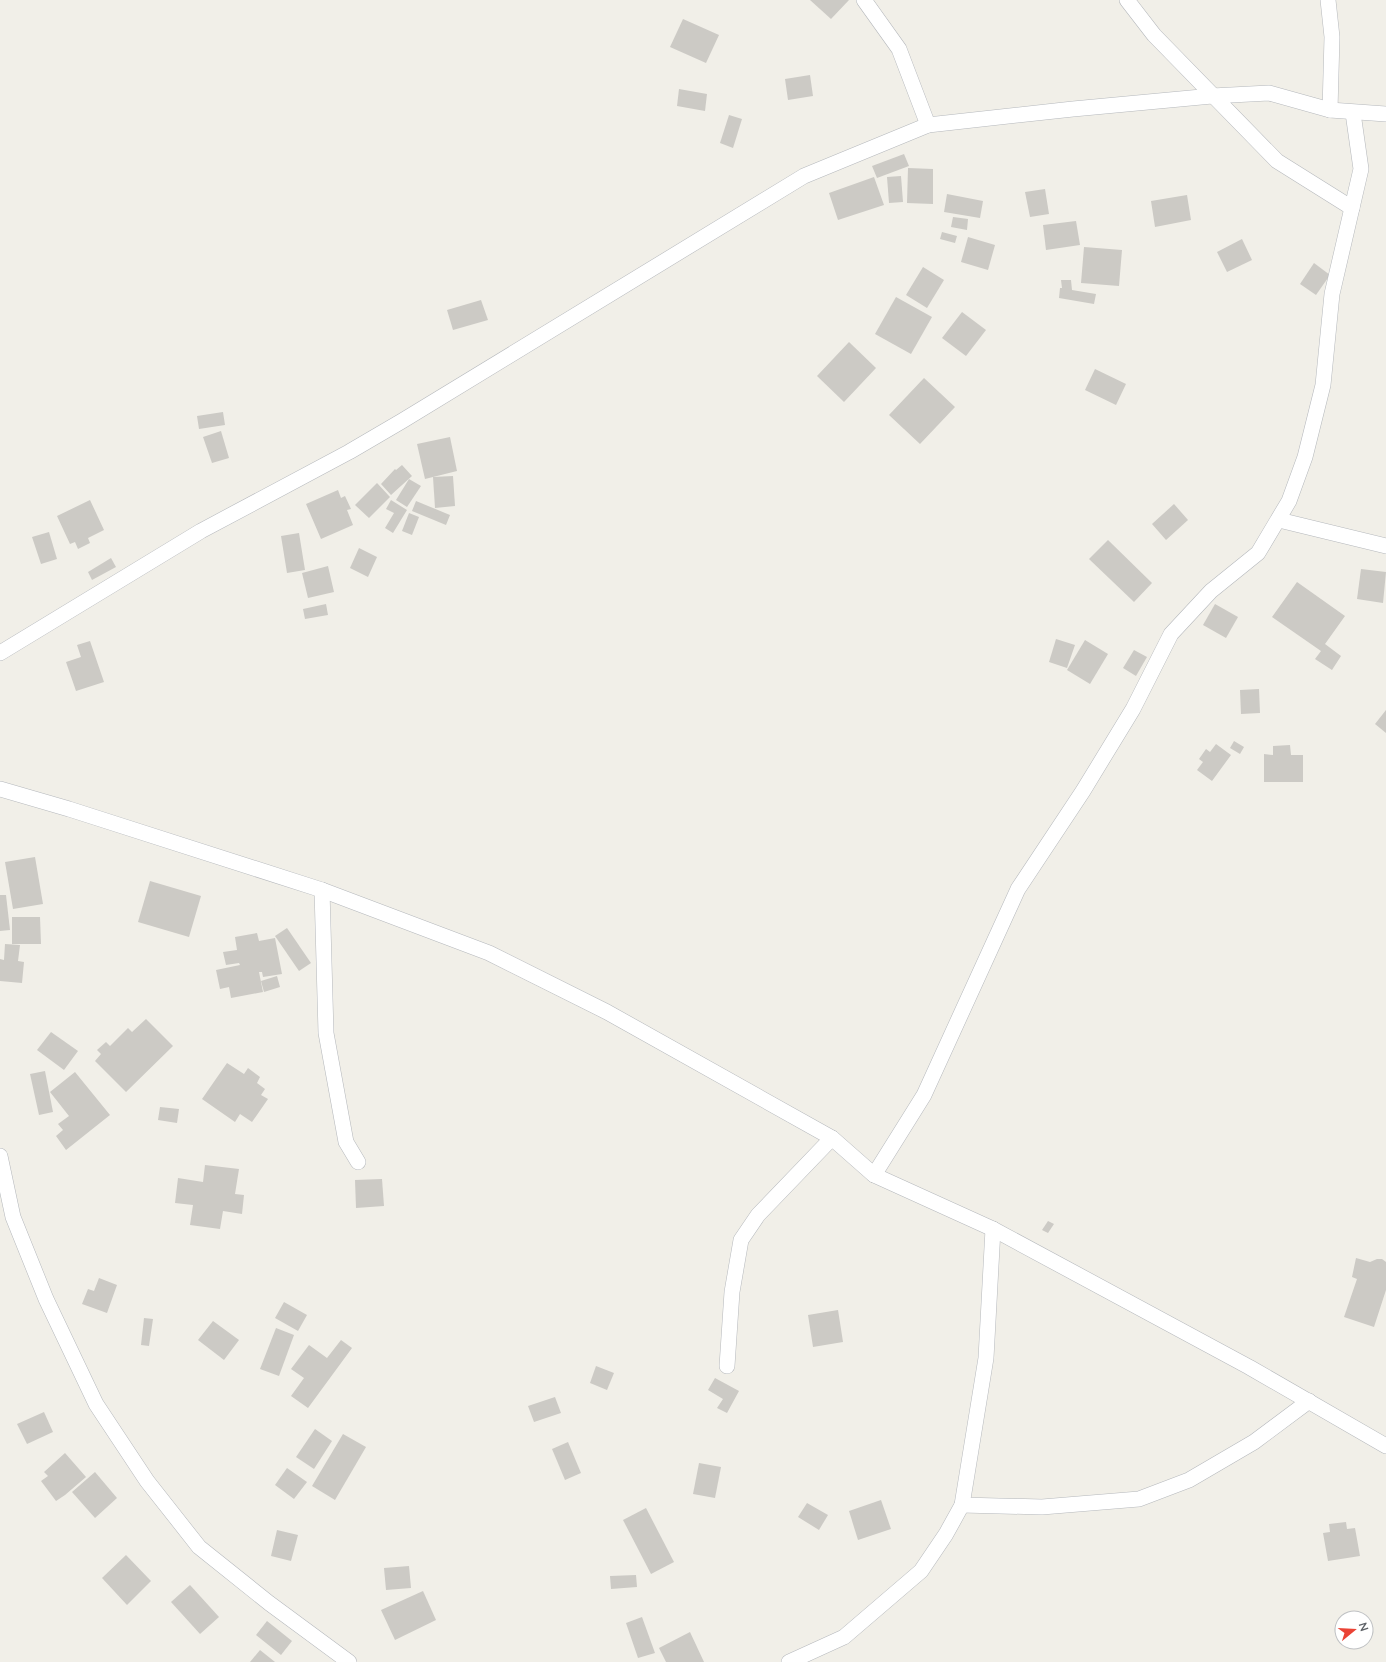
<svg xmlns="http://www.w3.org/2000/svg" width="1386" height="1662" viewBox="0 0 1386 1662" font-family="Lato,sans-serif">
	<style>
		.building { fill: #cccac5 }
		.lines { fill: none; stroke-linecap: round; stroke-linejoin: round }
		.minor-casing { stroke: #b5b8bc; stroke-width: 16 }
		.minor { stroke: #fff; stroke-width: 15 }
	</style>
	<rect width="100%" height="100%" fill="#f1efe8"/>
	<!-- building -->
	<g class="building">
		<path d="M810 0H849L831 19Z"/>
		<path d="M683 19 719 35 706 63 670 47Z"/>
		<path d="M810 75 813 96 788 100 785 79Z"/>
		<path d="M679 89 707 94 705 111 677 106Z"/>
		<path d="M729 115 742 119 733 148 720 143Z"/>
		<path d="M904 154 909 166 877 178 872 166Z"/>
		<path d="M908 168 933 169V204L907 203Z"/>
		<path d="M901 176 903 202 889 203 887 177Z"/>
		<path d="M874 177 884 205 838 220 829 193Z"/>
		<path d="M1045 189 1049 214 1030 217 1025 192Z"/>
		<path d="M947 194 983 201 980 218 944 212Z"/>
		<path d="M1187 195 1191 220 1155 227 1151 201Z"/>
		<path d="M953 217 968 219 967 230 951 227Z"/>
		<path d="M1076 221 1080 245 1046 250 1043 225Z"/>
		<path d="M942 232 957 236 955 243 940 239Z"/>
		<path d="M968 237 995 245 988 270 961 262Z"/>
		<path d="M1242 239 1252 260 1227 272 1217 252Z"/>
		<path d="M1084 247 1122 250 1119 286 1081 283Z"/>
		<path d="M1314 263 1330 275 1316 295 1300 284Z"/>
		<path d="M923 267 944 280 927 308 906 295Z"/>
		<path d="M1061 280H1071L1072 290 1096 294 1094 304 1059 298 1060 288H1062Z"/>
		<path d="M896 297 932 317 911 354 875 334Z"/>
		<path d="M481 300 488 320 453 330 447 310Z"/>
		<path d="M962 312 986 330 966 356 942 338Z"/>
		<path d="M849 342 876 368 844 402 817 376Z"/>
		<path d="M1095 369 1126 384 1116 405 1085 390Z"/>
		<path d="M924 378 955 407 920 444 889 415Z"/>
		<path d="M223 412 225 425 199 429 197 416Z"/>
		<path d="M221 431 229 458 212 463 203 437Z"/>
		<path d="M450 437 457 471 425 479 417 444Z"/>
		<path d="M402 465 412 476 391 495 381 484 395 469 396 470Z"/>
		<path d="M453 476 455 506 435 508 433 477Z"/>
		<path d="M409 479 421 486 407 507 396 500Z"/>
		<path d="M377 483 390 497 369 518 355 505Z"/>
		<path d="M338 490 341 498 345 496 351 509 347 510 353 525 321 539 306 504Z"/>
		<path d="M90 500 104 530 88 538 90 543 78 549 75 542 70 544 57 516Z"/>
		<path d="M391 500 407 510 393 533 385 528 394 513 386 509Z"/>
		<path d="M416 501 450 515 446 525 412 511Z"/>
		<path d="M1174 504 1188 520 1166 540 1152 524Z"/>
		<path d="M409 513 419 517 412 535 402 531Z"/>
		<path d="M49 532 57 559 41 564 32 537Z"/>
		<path d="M299 533 305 570 287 573 281 536Z"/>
		<path d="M1108 540 1152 583 1134 602 1089 559Z"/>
		<path d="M359 548 377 557 368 577 350 568Z"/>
		<path d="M111 558 116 567 92 580 88 572Z"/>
		<path d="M328 566 334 592 308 598 302 573Z"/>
		<path d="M1361 569 1386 572 1383 603 1357 599Z"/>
		<path d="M1297 582 1345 616 1325 644 1341 656 1332 670 1315 659 1321 651 1272 617Z"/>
		<path d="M326 604 328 615 305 619 303 609Z"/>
		<path d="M1215 604 1238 617 1226 638 1203 625Z"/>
		<path d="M1056 639 1075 645 1067 668 1049 662Z"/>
		<path d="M1085 640 1108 654 1090 684 1067 670Z"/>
		<path d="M90 641 104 682 76 691 66 662 81 657 77 645Z"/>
		<path d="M1134 650 1147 657 1136 676 1123 668Z"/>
		<path d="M1259 689 1260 713 1241 714 1240 690Z"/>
		<path d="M1386 710V733L1375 724Z"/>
		<path d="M1234 741 1244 747 1240 754 1230 748Z"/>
		<path d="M1216 744 1231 755 1212 781 1197 770 1203 762 1199 759 1206 749 1210 752Z"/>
		<path d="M1290 745 1291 755H1303V782H1264V754L1273 755V746Z"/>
		<path d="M35 857 43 904 13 909 5 862Z"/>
		<path d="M150 881 201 896 189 937 138 922Z"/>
		<path d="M0 895H6L10 930 0 931Z"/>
		<path d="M12 917H40L41 944H12Z"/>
		<path d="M287 928 311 963 299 971 275 936Z"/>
		<path d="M257 933 259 941 275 938 282 974 263 977 262 972H259L263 992 231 998 229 987 220 989 216 970 240 965 239 963 226 965 223 952 237 950 235 937Z"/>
		<path d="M5 944 20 945 18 961 24 962 22 983 0 981V959L4 960Z"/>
		<path d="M277 976 280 987 264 992 261 981Z"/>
		<path d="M146 1019 173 1046 126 1092 95 1061 101 1054 97 1050 106 1042 110 1046 128 1028 132 1032Z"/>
		<path d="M51 1032 78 1051 64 1070 37 1050Z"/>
		<path d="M227 1063 244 1074 248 1068 260 1077 257 1083 265 1089 261 1095 268 1099 252 1122 240 1114 235 1122 202 1099Z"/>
		<path d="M45 1071 53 1112 39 1115 30 1074Z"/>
		<path d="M75 1072 110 1115 66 1150 56 1136 63 1130 58 1124 69 1116 50 1092Z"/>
		<path d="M160 1107 179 1109 177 1123 158 1120Z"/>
		<path d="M205 1165 239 1169 235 1194 244 1195 242 1214 223 1211 220 1229 190 1225 193 1205 175 1203 178 1178 203 1182Z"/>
		<path d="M382 1179 384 1206 356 1208 355 1180Z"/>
		<path d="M1048 1221 1054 1224 1048 1233 1042 1230Z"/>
		<path d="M1356 1258 1370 1262 1377 1259H1382L1386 1262V1290L1374 1327 1344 1317 1357 1279 1352 1277Z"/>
		<path d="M99 1278 117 1285 107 1313 82 1304 88 1289 94 1291Z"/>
		<path d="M284 1302 307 1315 298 1331 275 1318Z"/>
		<path d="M838 1310 843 1342 813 1347 808 1315Z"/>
		<path d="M144 1318 153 1319 149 1346 141 1345Z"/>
		<path d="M213 1321 239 1340 224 1360 198 1340Z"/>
		<path d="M276 1328 294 1335 279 1376 260 1369Z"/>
		<path d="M341 1340 352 1348 308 1408 291 1396 304 1378 291 1369 309 1345 327 1358Z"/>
		<path d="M596 1366 614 1373 607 1390 590 1383Z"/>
		<path d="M715 1378 739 1391 727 1413 717 1408 723 1399 708 1390Z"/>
		<path d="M555 1397 561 1413 534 1422 528 1406Z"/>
		<path d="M44 1412 53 1432 27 1444 17 1424Z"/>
		<path d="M315 1429 332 1441 314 1469 296 1457Z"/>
		<path d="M343 1434 366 1447 335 1500 312 1486Z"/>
		<path d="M568 1442 581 1473 565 1480 552 1449Z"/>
		<path d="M65 1453 86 1477 65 1495 56 1501 41 1481 48 1476 44 1472Z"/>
		<path d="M699 1463 721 1467 715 1498 693 1494Z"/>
		<path d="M287 1468 307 1482 294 1499 275 1485Z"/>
		<path d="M95 1472 117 1498 95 1518 72 1492Z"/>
		<path d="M881 1500 891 1529 858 1540 849 1511Z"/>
		<path d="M807 1503 828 1515 819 1530 798 1517Z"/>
		<path d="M646 1508 674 1562 651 1574 623 1520Z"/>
		<path d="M1346 1522 1347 1529 1355 1528 1360 1556 1328 1561 1323 1533 1330 1532 1329 1524Z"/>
		<path d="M277 1530 298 1535 291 1561 271 1556Z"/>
		<path d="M126 1555 151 1581 127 1605 102 1578Z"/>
		<path d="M409 1566 411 1588 386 1590 384 1568Z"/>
		<path d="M636 1575 637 1587 611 1589 610 1576Z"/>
		<path d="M190 1585 219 1617 200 1634 171 1602Z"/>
		<path d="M423 1591 436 1620 395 1640 381 1610Z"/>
		<path d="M642 1617 655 1653 638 1658 626 1623Z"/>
		<path d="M267 1621 292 1641 281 1655 256 1635Z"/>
		<path d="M690 1632 704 1662H666L659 1648Z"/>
		<path d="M260 1650 275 1662H250Z"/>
	</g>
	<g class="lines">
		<!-- minor casing -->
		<g class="minor-casing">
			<g id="minor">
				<path d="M864 0 899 49 928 125"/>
				<path d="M1127 0 1154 35 1277 161 1352 208"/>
				<path d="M1328 0 1332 37 1330 110"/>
				<path d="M1279 520 1386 546"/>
				<path d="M0 653 201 531 349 452 402 421 804 176 928 125 1073 109 1212 96 1269 93 1330 110 1386 114"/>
				<path d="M0 789 69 809 322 890 489 953 607 1012 832 1138 874 1175 993 1229 1249 1367 1386 1446"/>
				<path d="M322 890 326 1033 346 1142 358 1162"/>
				<path d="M0 1156 13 1217 46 1299 96 1404 147 1481 199 1547 269 1603 349 1662"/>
				<path d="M874 1175 924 1095 1018 889 1083 791 1133 709 1171 634 1211 591 1258 553 1289 501 1305 457 1323 385 1332 294 1361 169 1353 113"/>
				<path d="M727 1366 732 1292 741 1240 758 1215 832 1138"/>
				<path d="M962 1505 1042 1507 1139 1499 1189 1480 1254 1442 1309 1401"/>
				<path d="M789 1662 844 1637 921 1571 946 1534 962 1505 986 1358 993 1229"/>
			</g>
		</g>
		<!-- minor -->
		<use href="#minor" class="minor"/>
	</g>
	<!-- north arrow -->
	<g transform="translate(1354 1630) rotate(72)"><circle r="19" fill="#ffffff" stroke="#bfc1c3"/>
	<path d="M0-3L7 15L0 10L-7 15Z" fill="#ea4335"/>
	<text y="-6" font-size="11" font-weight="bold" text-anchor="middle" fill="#5f6368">N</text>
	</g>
</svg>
